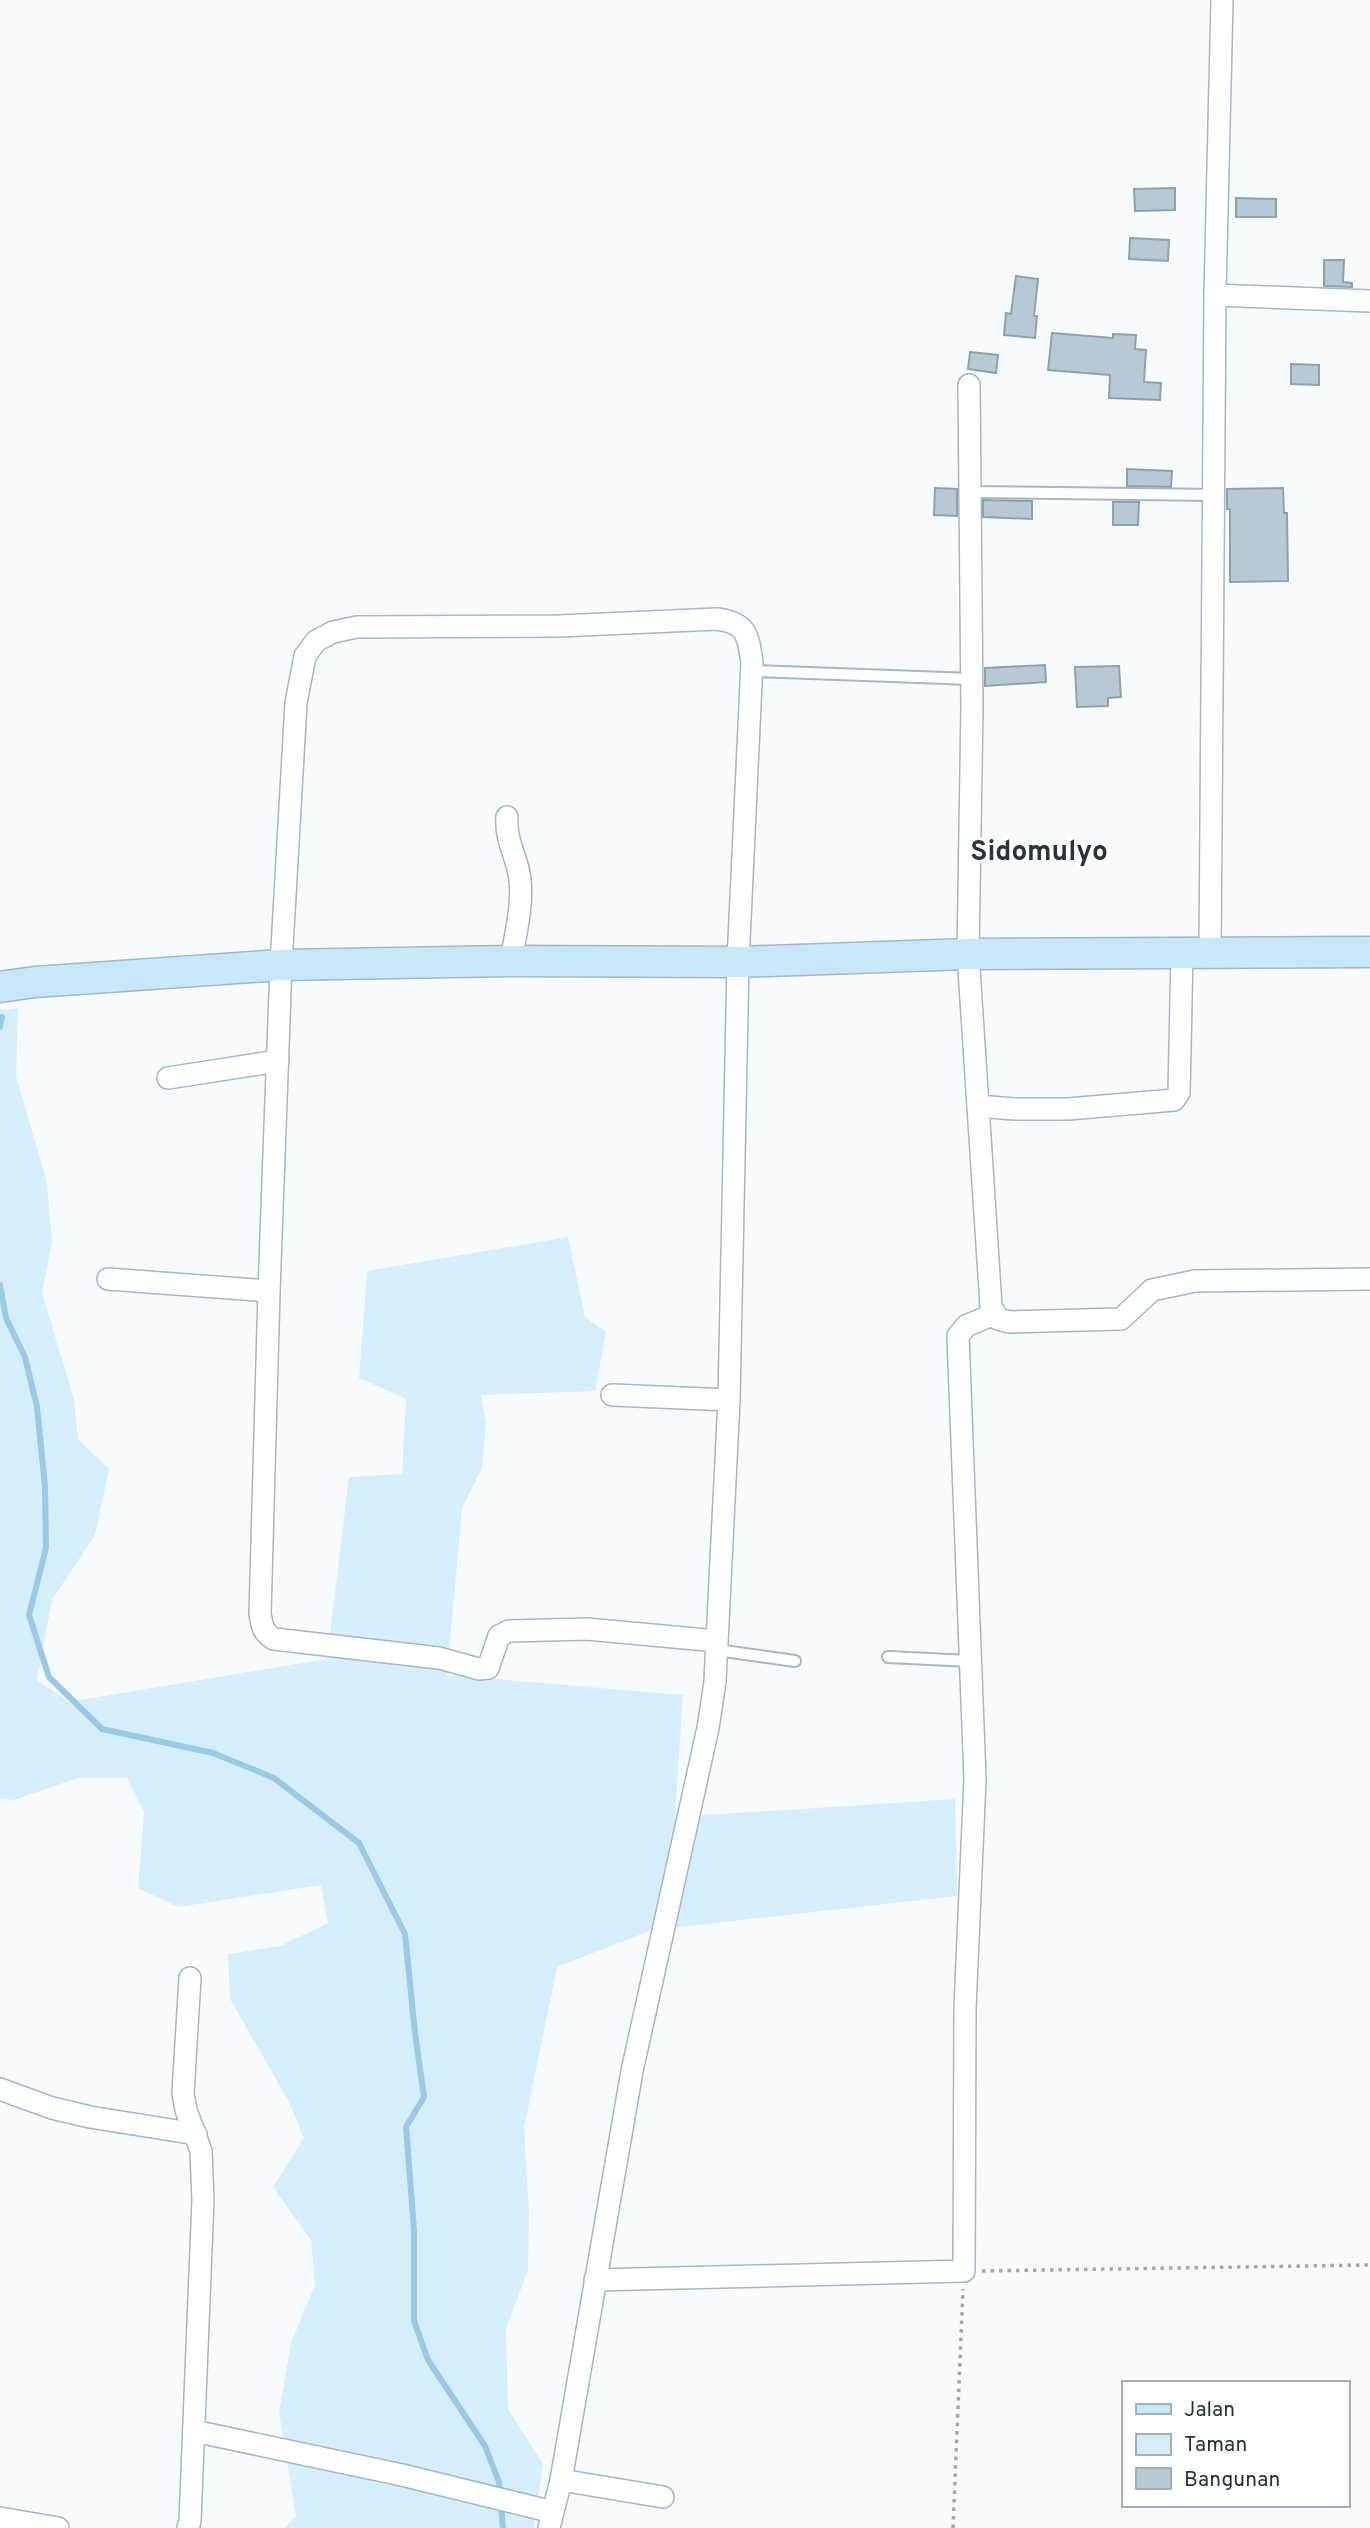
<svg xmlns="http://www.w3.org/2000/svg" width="1370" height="2528" viewBox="0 0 1370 2528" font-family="Overpass,sans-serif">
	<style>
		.green { fill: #d5eefc }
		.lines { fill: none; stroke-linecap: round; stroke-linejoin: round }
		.stream { stroke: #9ac9e3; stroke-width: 6 }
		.building { fill: #b7cad4; stroke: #8fa1ab; stroke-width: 2 }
		.lane-casing { stroke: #a5b7c2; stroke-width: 14 }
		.street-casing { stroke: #a5b7c2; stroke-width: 24 }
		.secondary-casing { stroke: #a5b7c2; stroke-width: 33 }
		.path { stroke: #a2a8ab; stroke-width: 3.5; stroke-dasharray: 3.5 5; stroke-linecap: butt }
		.lane { stroke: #fff; stroke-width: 10 }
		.street { stroke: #fff; stroke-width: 21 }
		.secondary { stroke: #c6e8f8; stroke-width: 30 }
		.labels { text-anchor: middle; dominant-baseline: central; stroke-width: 6; stroke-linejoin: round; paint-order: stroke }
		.quarter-label { font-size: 28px; font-weight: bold; fill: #25343d; stroke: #fff }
	</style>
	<rect width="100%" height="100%" fill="#f7fbfe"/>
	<!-- green -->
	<path class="green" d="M18 1008 16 1076 47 1183 52 1242 42 1293 74 1399 78 1439 109 1469 95 1535 52 1600 37 1680 69 1702 327 1659 349 1477 402 1474 406 1399 359 1378 367 1271 568 1237 585 1317 606 1332 595 1391 481 1395 486 1424 482 1468 462 1508 447 1675 683 1695 675 1817 955 1799 957 1896 652 1930 557 1967 524 2128 529 2212 528 2270 506 2328 508 2409 543 2464 534 2528H285L296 2516 279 2412 291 2343 315 2285 311 2240 273 2187 304 2138 288 2100 230 1999 228 1954 280 1946 328 1923 321 1885 178 1907 138 1888 144 1812 127 1778H78L14 1800 0 1799V1010Z"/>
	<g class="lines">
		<!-- stream -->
		<g class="stream">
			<path d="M0 1027 2 1017"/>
			<path d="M0 1285 6 1318 25 1357 37 1407 45 1487 46 1548 29 1615 49 1677 102 1729 213 1753 274 1778 359 1843 405 1934 415 2033 424 2097 406 2127 414 2230V2321L428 2360 485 2446 499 2482 503 2528"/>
		</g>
	</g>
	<!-- building -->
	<g class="building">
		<path d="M1175 188V210L1135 211 1134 189Z"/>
		<path d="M1236 198 1276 199V217H1236Z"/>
		<path d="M1130 238 1169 240 1168 261 1129 259Z"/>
		<path d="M1324 260H1344L1343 282 1352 283V287L1324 286Z"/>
		<path d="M1016 276 1038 279 1034 316H1037L1035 338 1004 335 1006 313 1011 314Z"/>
		<path d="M1052 333 1113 338V334L1136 335 1135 349 1146 350 1144 382 1161 383 1160 400 1109 398 1110 375 1048 370Z"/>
		<path d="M970 352 998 355 996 373 968 369Z"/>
		<path d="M1291 364 1319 365V385L1291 384Z"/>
		<path d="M1127 469 1172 471 1171 487 1127 486Z"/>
		<path d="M935 488 957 489V516L934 515Z"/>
		<path d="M1283 488 1284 513H1287L1288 581 1230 582V509H1227V489Z"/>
		<path d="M983 500 1032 501V519L983 517Z"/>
		<path d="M1113 502H1139L1138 525H1113Z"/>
		<path d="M1045 665 1046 682 985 686V668Z"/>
		<path d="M1119 666 1121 697 1108 698V706L1077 707 1075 667Z"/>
	</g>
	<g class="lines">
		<!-- lane casing -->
		<g class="lane-casing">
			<g id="lane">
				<path d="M970 492 1213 495"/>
				<path d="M752 671 972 679"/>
				<path d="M717 1650 795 1661"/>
				<path d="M888 1657 970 1661"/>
			</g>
		</g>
		<!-- street casing -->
		<g class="street-casing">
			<g id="street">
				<path d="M1215 295 1370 301"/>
				<path d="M969 385 972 708 968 954 978 1106 1014 1109H1068L1174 1100 1179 1093 1182 954"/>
				<path d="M507 817C505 841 518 858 520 880 523 906 515 936 511 961"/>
				<path d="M1210 954 1215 295 1222 0"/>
				<path d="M168 1078 278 1061"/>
				<path d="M978 1106 991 1306 998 1319 1010 1322 1121 1319 1152 1290 1195 1281 1370 1279"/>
				<path d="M108 1279 269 1291"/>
				<path d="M612 1395 729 1400"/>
				<path d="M0 2089 52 2108 90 2117 196 2134"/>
				<path d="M595 2280 964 2271 965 2008 975 1779 958 1336 966 1326 994 1314"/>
				<path d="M194 2431 402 2475 553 2512"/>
				<path d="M561 2480 663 2497"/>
				<path d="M0 2518 58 2528"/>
				<path d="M188 2528 190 2521 203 2200 201 2151 186 2110 183 2093 190 1978"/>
				<path d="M549 2528 561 2480 632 2071 708 1728 715 1682 729 1400 738 962 752 662C748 635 747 623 717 619L559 626 357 627 333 632 316 641 305 656 296 703 281 965 269 1291 260 1614C262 1626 263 1633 274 1639L439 1658 479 1669 488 1668 499 1636 509 1631 587 1629 717 1641"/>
			</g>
		</g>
		<!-- secondary casing -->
		<g class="secondary-casing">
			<path id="secondary" d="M0 987 35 982 281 965 511 961 738 962 968 954 1370 952"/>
		</g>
		<!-- path -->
		<g class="path">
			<path d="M982 2271 1370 2265"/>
			<path d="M953 2528 963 2289"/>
		</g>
		<!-- lane -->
		<use href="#lane" class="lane"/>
		<!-- street -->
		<use href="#street" class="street"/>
		<!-- secondary -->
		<use href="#secondary" class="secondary"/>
	</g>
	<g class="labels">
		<!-- quarter labels -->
		<g class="quarter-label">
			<text x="1039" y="853">Sidomulyo</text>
		</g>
	</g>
	<!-- legend -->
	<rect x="1122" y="2381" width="228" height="126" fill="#ffffff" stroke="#aaadae" stroke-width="2"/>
	<rect x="1136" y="2404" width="35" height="10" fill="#c6e8f8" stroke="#aaadae" stroke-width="2"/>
	<text x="1184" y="2416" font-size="21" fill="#2a3135">Jalan</text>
	<rect x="1136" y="2434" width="35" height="21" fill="#d5eefc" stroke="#aaadae" stroke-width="2"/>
	<text x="1184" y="2451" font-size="21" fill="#2a3135">Taman</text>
	<rect x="1136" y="2468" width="35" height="21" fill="#b7cad4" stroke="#aaadae" stroke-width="2"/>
	<text x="1184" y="2486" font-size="21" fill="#2a3135">Bangunan</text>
</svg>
